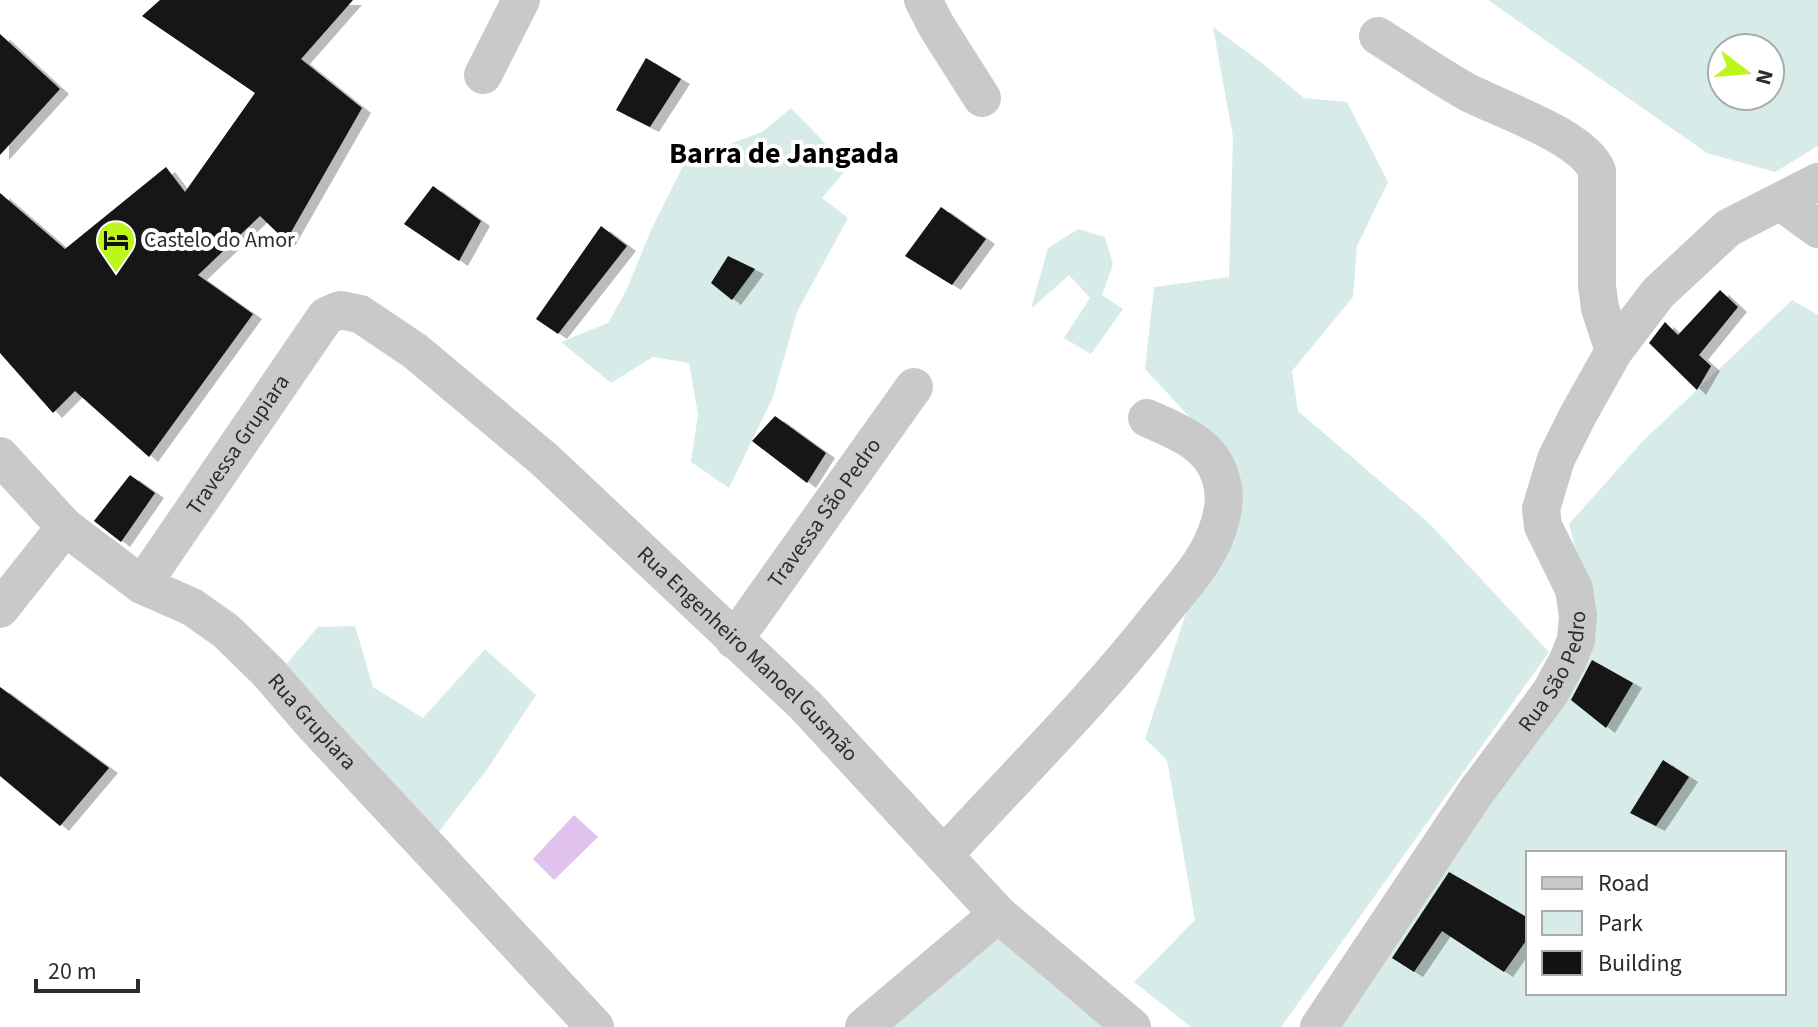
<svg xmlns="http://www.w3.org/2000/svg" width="1818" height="1027" viewBox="0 0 1818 1027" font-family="'Source Sans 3',sans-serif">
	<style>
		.green { fill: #d7ece8; fill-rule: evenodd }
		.water { fill: #e1c1ee }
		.building { fill: #131313; filter: url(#shadow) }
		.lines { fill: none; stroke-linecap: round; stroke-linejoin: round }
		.minor { stroke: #c9c9c9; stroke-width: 38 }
		.labels { text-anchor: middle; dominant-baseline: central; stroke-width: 8; stroke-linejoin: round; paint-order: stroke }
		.poi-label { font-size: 22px; fill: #2c2c2c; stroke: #fff; text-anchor: start }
		.street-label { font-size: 22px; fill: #2c2c2c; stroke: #fff }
		.district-label { font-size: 30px; font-weight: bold; fill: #000; stroke: #fff }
	</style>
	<defs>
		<filter id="shadow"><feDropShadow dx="9" dy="5" stdDeviation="0" flood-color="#0004"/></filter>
	</defs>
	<rect width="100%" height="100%" fill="#fff"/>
	<!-- green -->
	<g class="green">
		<path d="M1488 0H1818V146L1775 172 1707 153ZM1722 48H1770V96H1722Z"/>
		<path d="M1213 27 1262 63 1304 98 1347 102 1388 182 1357 246 1353 297 1292 371 1298 411 1429 523 1549 652 1281 1027H1191L1134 982 1195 920 1167 760 1145 739 1234 465 1145 369 1154 287 1229 277 1233 137Z"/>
		<path d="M791 108 848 167 822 198 848 218 797 312 773 397 729 488 691 462 698 414 689 363 653 357 611 383 561 342 608 323 627 289 651 230 686 160 762 132Z"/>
		<path d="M1078 229 1105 237 1113 264 1102 295 1123 309 1091 354 1064 338 1090 298 1069 275 1031 309 1048 248Z"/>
		<path d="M1792 300 1818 315V1027H1326L1595 623 1569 524 1643 441ZM1528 853H1784V993H1528Z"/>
		<path d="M355 626 373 687 423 718 485 649 536 695 488 768 434 838 282 669 318 627Z"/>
		<path d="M1005 933 1118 1027H891Z"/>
	</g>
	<!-- water -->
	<path class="water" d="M574 815 598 837 554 880 533 859Z"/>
	<!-- building -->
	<g class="building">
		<path d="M160 0H353L301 59 362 108 286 241 260 216 198 275 253 314 149 457 75 391 53 413 0 353V193L65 249 166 167 185 192 255 93 142 16Z"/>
		<path d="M0 34 60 89 0 155Z"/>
		<path d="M646 58 681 79 650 127 616 110Z"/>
		<path d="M433 186 481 221 459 261 404 224Z"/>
		<path d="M941 207 986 239 952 285 905 256Z"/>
		<path d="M601 226 627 246 558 334 536 319Z"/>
		<path d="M728 256 755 269 732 300 711 283Z"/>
		<path d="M1720 290 1738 307 1699 355 1711 366 1697 390 1649 343 1665 322 1678 335Z"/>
		<path d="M775 416 826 453 807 483 752 441Z"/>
		<path d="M130 475 155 493 121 542 94 521Z"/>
		<path d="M1592 660 1633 683 1606 728 1571 700Z"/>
		<path d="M0 687 109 768 60 826 0 776Z"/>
		<path d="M1663 760 1689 777 1656 826 1630 813Z"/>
		<path d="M1449 872 1528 918V938L1504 972 1442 931 1414 972 1392 958Z"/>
	</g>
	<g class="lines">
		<!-- minor -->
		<g class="minor">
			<path d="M923 0 937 27 982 98"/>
			<path d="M1378 36C1408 55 1437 75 1467 92 1500 109 1584 137 1597 171V286L1600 308 1614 351"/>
			<path d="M483 75 521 0"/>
			<path d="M1781 202 1818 229"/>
			<path id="s1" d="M0 456 65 527 142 585 192 607 226 631 268 672 313 724 595 1027"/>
			<path id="s2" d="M142 585 326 316 340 310 360 314 415 351 545 460 805 705 998 914 1132 1027"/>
			<path d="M0 609 65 527"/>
			<path id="s3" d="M734 640 914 387"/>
			<path d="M944 855C1016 776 1094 700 1160 615 1178 592 1201 568 1213 541 1222 520 1228 498 1220 476 1210 443 1176 431 1147 418"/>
			<path d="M864 1027 998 914"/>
			<path id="s4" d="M1319 1027 1476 792 1550 693 1568 660 1576 640 1578 616 1574 589 1543 526 1541 509 1556 459 1578 415 1614 351 1658 293 1728 228 1818 182"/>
		</g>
	</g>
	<!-- icons -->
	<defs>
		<g id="hotel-pin" transform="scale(2)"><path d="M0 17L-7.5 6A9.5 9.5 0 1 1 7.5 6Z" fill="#bdf61b" stroke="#fff"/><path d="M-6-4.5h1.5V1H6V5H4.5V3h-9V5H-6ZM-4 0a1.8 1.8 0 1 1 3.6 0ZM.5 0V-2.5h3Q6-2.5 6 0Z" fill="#111"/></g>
	</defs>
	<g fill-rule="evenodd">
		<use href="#hotel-pin" x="116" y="240"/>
	</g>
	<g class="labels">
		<!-- poi labels -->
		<g class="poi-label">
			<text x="144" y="240">Castelo do Amor</text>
		</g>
		<!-- street labels -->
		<g class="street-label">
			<text stroke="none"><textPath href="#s2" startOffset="170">Travessa Grupiara</textPath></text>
			<text stroke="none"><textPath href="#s3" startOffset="156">Travessa São Pedro</textPath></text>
			<text stroke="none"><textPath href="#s2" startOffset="878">Rua Engenheiro Manoel Gusmão</textPath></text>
			<text stroke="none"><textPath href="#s4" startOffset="428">Rua São Pedro</textPath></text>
			<text stroke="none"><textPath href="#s1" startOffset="414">Rua Grupiara</textPath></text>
		</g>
		<!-- district labels -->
		<g class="district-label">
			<text x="784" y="153">Barra de Jangada</text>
		</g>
	</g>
	<!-- legend -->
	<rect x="1526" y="851" width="260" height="144" fill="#ffffff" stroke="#ababab" stroke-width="2"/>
	<rect x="1542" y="877" width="40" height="12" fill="#c9c9c9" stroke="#ababab" stroke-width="2"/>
	<text x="1598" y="891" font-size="24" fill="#2c2c2c">Road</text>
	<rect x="1542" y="911" width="40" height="24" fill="#d7ece8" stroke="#ababab" stroke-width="2"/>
	<text x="1598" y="931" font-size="24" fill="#2c2c2c">Park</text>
	<rect x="1542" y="951" width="40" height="24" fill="#131313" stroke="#ababab" stroke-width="2"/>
	<text x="1598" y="971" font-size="24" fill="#2c2c2c">Building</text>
	<!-- north arrow -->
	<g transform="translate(1746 72) rotate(106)"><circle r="38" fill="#ffffff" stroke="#ababab" stroke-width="2"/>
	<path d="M0-6L14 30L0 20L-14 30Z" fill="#bdf61b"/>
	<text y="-12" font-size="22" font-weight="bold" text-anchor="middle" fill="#2c2c2c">N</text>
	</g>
	<!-- scale -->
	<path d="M36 979v12h102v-12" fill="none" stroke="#2c2c2c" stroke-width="4"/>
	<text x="48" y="979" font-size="24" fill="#2c2c2c" stroke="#ffffff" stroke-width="6" paint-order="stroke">20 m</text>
</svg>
